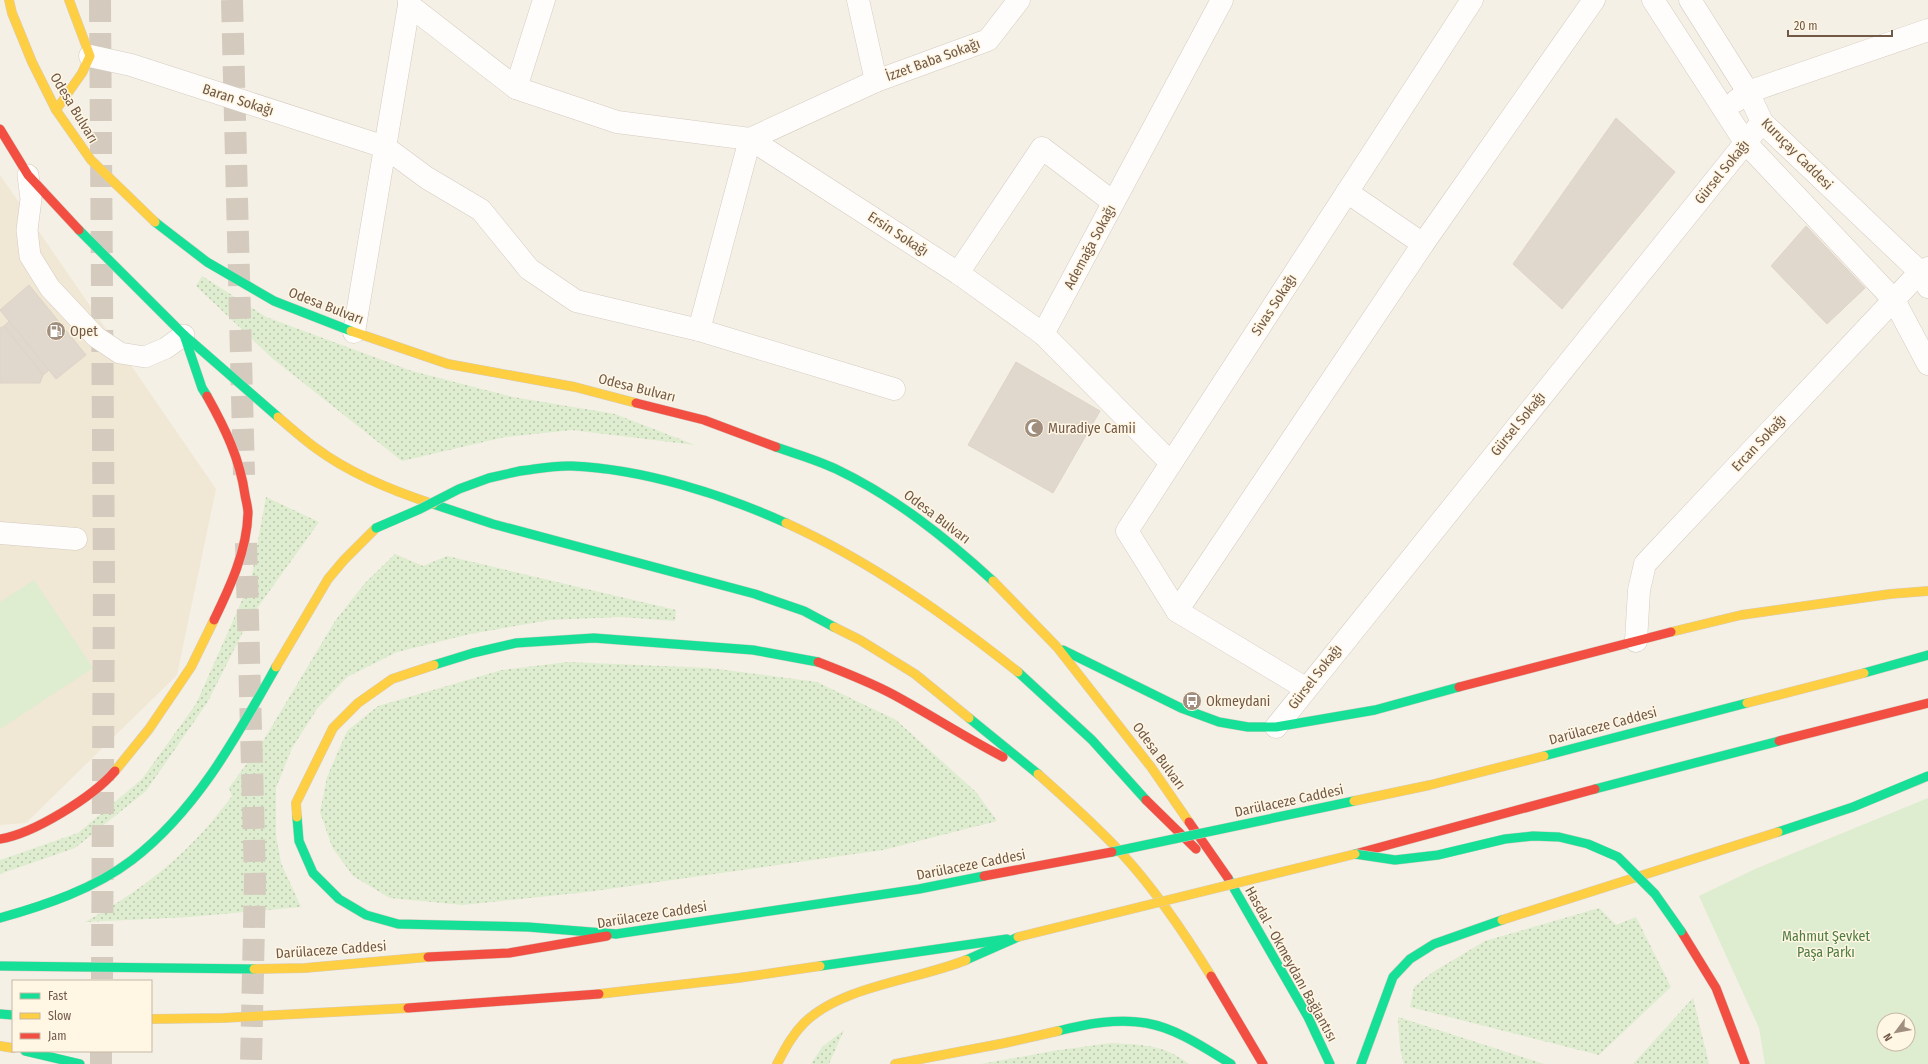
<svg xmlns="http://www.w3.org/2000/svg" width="1928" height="1064" viewBox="0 0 1928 1064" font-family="'Fira Sans Condensed',sans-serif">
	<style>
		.residential { fill: #f1e7d5 }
		.grass { fill: url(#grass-dots) }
		.green { fill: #deeccf; fill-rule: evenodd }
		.building { fill: #e1d8cd; stroke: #ded3c7 }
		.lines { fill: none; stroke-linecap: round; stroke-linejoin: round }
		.primary-tunnel { stroke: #d4cabe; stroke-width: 22; stroke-dasharray: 22 11; stroke-linecap: butt }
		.lane-casing { stroke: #d4cbc1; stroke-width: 22 }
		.street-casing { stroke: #d4cbc1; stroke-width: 23 }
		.fast-casing { stroke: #d6ccc2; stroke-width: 10 }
		.slow-casing { stroke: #d6ccc2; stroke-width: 10 }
		.jam-casing { stroke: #d6ccc2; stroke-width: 10 }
		.lane { stroke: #fefdfb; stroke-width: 21 }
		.street { stroke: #fefdfb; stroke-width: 22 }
		.fast { stroke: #16e098; stroke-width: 9 }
		.slow { stroke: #ffcf43; stroke-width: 9 }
		.jam { stroke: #f24e42; stroke-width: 9 }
		.fast-bridge-casing { stroke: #d6ccc2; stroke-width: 10; stroke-linecap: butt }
		.slow-bridge-casing { stroke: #d6ccc2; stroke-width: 10; stroke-linecap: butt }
		.jam-bridge-casing { stroke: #d6ccc2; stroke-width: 10; stroke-linecap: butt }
		.fast-bridge { stroke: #16e098; stroke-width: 9 }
		.slow-bridge { stroke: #ffcf43; stroke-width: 9 }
		.jam-bridge { stroke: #f24e42; stroke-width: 9 }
		.labels { text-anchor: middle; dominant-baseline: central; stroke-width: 3; stroke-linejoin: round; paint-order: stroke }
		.street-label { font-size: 14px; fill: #725947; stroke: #fff6e4 }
		.poi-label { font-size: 14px; fill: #725947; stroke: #fff6e4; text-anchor: start }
		.park-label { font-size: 14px; fill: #4f7d41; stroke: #fff6e4 }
	</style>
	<defs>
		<pattern id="grass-dots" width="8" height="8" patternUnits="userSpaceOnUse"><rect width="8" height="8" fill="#deeccf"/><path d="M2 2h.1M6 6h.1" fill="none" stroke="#b8c2aa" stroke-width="1.8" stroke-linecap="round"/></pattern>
	</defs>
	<rect width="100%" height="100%" fill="#f5f0e5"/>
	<!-- residential -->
	<path class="residential" d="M0 175 216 489 177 675 26 823 0 825Z"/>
	<!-- grass -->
	<g class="grass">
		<path d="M202 276 266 317 412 371 513 397 615 414 695 445 572 430 505 437 402 461 272 358 196 286Z"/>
		<path d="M266 497 319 522 250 618 207 703 146 791 75 848 0 874V860L78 833 142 779 196 704 251 580Z"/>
		<path d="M395 554 423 566 447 556 676 610 675 621 621 617 550 620 470 634 397 652 347 677 317 709 292 748 276 788V835L281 863 301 907 189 917 85 922C126 899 165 872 197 838 210 825 221 810 232 796L229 788 263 741 335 621 365 583Z"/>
		<path d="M568 662 710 668 817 682 896 720 976 792 997 821 883 850 587 892 463 905 390 898 353 876 332 847 320 812 327 777 347 731 378 706 502 670Z"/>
		<path d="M1599 908 1616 925 1636 917 1671 987 1599 1055 1410 1007 1414 987 1433 972 1485 941Z"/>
		<path d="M1693 998 1709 1064H1633Z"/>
		<path d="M1398 1017 1544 1064H1404L1400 1049Z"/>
		<path d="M844 1030 829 1064H811L822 1047Z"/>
		<path d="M1111 1043C1142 1045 1163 1044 1189 1064H981L1053 1051Z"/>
	</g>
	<!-- green -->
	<g class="green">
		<path d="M34 580 93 668 0 729V602Z"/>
		<path d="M1928 798V1064H1765L1759 1028 1699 896 1755 869ZM1884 1020H1908V1044H1884Z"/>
	</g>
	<!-- building -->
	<g class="building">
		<path d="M1616 118 1675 172 1562 309 1513 264Z"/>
		<path d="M1806 226 1865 288 1827 324 1771 266Z"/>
		<path d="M29 285 86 355 56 379 0 310Z"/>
		<path d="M9 321 49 370 43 375 4 326Z"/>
		<path d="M4 326 43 375 40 383H0V328Z"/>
		<path d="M1016 362 1100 411 1053 493 968 445Z"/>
	</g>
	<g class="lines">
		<!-- primary-tunnel -->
		<g class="primary-tunnel">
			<path d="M100 0 104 580 102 981"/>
			<path d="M232 0 244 475"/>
			<path d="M246 543 255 879 251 1064"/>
			<path d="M101 1064V1051"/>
		</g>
		<!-- lane casing -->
		<g class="lane-casing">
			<path id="lane" d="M28 175 31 199 27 230 30 256 50 288 96 337 120 353 145 357 166 348 184 335"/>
		</g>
		<!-- street casing -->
		<g class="street-casing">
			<g id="street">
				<path d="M1653 0 1745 142 1894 300 1928 364"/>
				<path d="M1690 0 1748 92 1762 122 1920 272 1928 287"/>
				<path d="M409 5 516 88 617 122 750 139 876 81 858 0"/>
				<path d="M90 56 131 65 385 147 427 178 481 210 529 269 576 301 699 330 894 389"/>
				<path d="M876 81 988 40 1019 0"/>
				<path d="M516 88 544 0"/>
				<path d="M1736 101 1748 92 1928 30"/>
				<path d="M1347 192 1423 244"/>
				<path d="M958 273 1042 148 1113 202"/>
				<path d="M699 330 750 139 958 273 1043 334 1171 463"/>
				<path d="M354 332 409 5V0"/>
				<path d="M1043 334 1222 0"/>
				<path d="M0 533 76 539"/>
				<path d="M1177 611 1127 531 1472 0"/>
				<path d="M1636 641 1639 590 1645 564 1920 272 1928 268"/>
				<path d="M1305 688 1177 611 1423 244 1594 0"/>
				<path d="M1276 727 1762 122"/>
			</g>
		</g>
		<!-- fast casing -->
		<g class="fast-casing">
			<g id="fast">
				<path d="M155 222 207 262 274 301 351 331"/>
				<path d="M79 230 184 335 278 417"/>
				<path d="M184 335 202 388 207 396"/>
				<path d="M776 447C796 454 817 460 836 469 895 497 946 538 993 581"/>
				<path d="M520 471C537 469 555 465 572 466 643 469 722 494 786 523"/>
				<path d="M433 504 493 524 755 594 804 611 834 627"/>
				<path d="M1063 650 1181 708 1219 722 1248 727H1276L1375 710 1459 687"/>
				<path d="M434 665 473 653 516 643 594 638 753 650 818 662"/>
				<path d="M1018 672 1092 740 1146 800"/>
				<path d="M1864 673 1928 655"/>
				<path d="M969 718 1038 774"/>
				<path d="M1595 789 1779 741"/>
				<path d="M297 817 299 841 313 873 339 899 366 915 398 924 528 927 616 934"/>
				<path d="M1778 832 1853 807 1928 776"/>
				<path d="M1228 878 1308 1017 1330 1064"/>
				<path d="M0 918C46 905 94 889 132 860 197 810 237 736 276 667"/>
				<path d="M966 960 1018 937"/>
				<path d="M0 966 254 969"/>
				<path d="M820 966 1007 939"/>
				<path d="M0 1014 13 1015"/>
				<path d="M1058 1031C1086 1024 1117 1018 1146 1023 1176 1028 1205 1048 1231 1064"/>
				<path d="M25 1051 80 1064"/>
				<path d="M1361 1064 1393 977 1410 959 1434 944 1502 920"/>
			</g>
		</g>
		<!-- slow casing -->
		<g class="slow-casing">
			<g id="slow">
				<path d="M9 0 12 13 32 62 56 110 91 160 155 222"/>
				<path d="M56 110 82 73 90 56 69 0"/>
				<path d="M351 331 448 364 575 387 636 403"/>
				<path d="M278 417C291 428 303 439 317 449 351 474 393 491 433 504"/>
				<path d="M786 523C870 561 946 615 1018 672"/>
				<path d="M993 581 1057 647 1151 767 1189 822"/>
				<path d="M834 627 860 640 915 674 969 718"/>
				<path d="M1671 632 1741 615 1890 594 1928 591"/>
				<path d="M276 667 328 579 344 560 376 528"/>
				<path d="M115 771 149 729 191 667 214 620"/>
				<path d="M1038 774C1067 800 1097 826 1124 856 1157 892 1185 934 1211 976"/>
				<path d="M297 817 296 803 333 728 358 703 392 679 434 665"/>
				<path d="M1502 920 1778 832"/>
				<path d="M254 969 305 968 428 957"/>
				<path d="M599 994 738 978 820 966"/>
				<path d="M151 1019 223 1018 408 1008"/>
				<path d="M0 1046 13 1048"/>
				<path d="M777 1064C785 1049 792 1035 804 1023 841 986 917 980 966 960"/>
				<path d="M895 1064 1005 1043 1058 1031"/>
			</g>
		</g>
		<!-- jam casing -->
		<g class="jam-casing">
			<g id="jam">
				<path d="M0 129 28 175 79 230"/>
				<path d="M207 396C225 428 240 459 245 495 246 501 248 507 248 513 247 551 230 587 214 620"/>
				<path d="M636 403 704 420 776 447"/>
				<path d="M818 662C844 672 870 682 894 695 931 715 966 738 1003 757"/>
				<path d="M1459 687 1671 632"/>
				<path d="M1779 741 1928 703"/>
				<path d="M1146 800 1196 849"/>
				<path d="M1189 822 1228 878"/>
				<path d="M0 839C33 834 93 797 115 771"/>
				<path d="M1355 854 1595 789"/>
				<path d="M1681 931 1716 988 1745 1064"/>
				<path d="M428 957 509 953 607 936"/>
				<path d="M1211 976 1263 1064"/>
				<path d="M408 1008 599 994"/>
			</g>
		</g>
		<!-- lane -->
		<use href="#lane" class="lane"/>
		<!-- street -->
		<use href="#street" class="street"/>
		<!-- fast -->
		<use href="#fast" class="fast"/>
		<!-- slow -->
		<use href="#slow" class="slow"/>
		<!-- jam -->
		<use href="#jam" class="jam"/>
		<!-- fast-bridge casing -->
		<g class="fast-bridge-casing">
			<g id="fast-bridge">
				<path d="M376 528 420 509 459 489 489 478 520 471"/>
				<path d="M1544 756 1747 703"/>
				<path d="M1112 852 1354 801"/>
				<path d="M1355 854 1395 860 1438 855 1505 839 1533 836 1559 837 1588 844 1618 857 1655 894 1681 931"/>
				<path d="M616 934 919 889 984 876"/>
			</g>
		</g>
		<!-- slow-bridge casing -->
		<g class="slow-bridge-casing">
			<g id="slow-bridge">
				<path d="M1747 703 1864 673"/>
				<path d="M1354 801 1430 785 1544 756"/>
				<path d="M1018 937 1355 854"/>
			</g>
		</g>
		<!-- jam-bridge casing -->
		<g class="jam-bridge-casing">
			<path id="jam-bridge" d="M984 876 1112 852"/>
		</g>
		<!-- fast-bridge -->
		<use href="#fast-bridge" class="fast-bridge"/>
		<!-- slow-bridge -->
		<use href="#slow-bridge" class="slow-bridge"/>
		<!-- jam-bridge -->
		<use href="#jam-bridge" class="jam-bridge"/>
	</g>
	<!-- icons -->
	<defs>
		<g id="fuel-disc" transform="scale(1)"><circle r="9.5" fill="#a08e7e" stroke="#fff6e4"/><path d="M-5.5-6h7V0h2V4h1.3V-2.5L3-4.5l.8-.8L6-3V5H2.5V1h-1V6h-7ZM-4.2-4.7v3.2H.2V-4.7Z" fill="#fff"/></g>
		<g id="mosque-disc" transform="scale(1)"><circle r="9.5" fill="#a08e7e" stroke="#fff6e4"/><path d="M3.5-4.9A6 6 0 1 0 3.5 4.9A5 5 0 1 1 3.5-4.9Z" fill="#fff"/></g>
		<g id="bus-disc" transform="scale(1)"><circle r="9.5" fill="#a08e7e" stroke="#fff6e4"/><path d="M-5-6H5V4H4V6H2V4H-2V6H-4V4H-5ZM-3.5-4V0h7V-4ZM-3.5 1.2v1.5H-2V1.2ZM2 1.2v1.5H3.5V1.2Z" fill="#fff"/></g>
	</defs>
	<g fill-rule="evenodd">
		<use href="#fuel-disc" x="56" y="331"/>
		<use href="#mosque-disc" x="1034" y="428"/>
		<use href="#bus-disc" x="1192" y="701"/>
	</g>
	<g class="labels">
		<!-- street labels -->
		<g class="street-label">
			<text transform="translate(933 60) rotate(-20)">İzzet Baba Sokağı</text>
			<text transform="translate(238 100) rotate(18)">Baran Sokağı</text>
			<text transform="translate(74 108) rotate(59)">Odesa Bulvarı</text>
			<text transform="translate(1797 154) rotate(45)">Kuruçay Caddesi</text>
			<text transform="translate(1722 172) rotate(-51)">Gürsel Sokağı</text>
			<text transform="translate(898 234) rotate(33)">Ersin Sokağı</text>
			<text transform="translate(1090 247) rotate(-62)">Ademağa Sokağı</text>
			<text transform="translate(1274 305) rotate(-57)">Sivas Sokağı</text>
			<text transform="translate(326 306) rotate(21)">Odesa Bulvarı</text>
			<text transform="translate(637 388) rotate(14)">Odesa Bulvarı</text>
			<text transform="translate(1518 424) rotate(-51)">Gürsel Sokağı</text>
			<text transform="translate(1759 443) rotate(-47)">Ercan Sokağı</text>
			<text transform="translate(937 517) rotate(37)">Odesa Bulvarı</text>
			<text transform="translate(1315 677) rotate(-52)">Gürsel Sokağı</text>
			<text transform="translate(1603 726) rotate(-15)">Darülaceze Caddesi</text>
			<text transform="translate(1159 756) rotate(54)">Odesa Bulvarı</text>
			<text transform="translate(1289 801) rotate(-12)">Darülaceze Caddesi</text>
			<text transform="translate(971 865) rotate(-11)">Darülaceze Caddesi</text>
			<text transform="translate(652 915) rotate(-9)">Darülaceze Caddesi</text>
			<text transform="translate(331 950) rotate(-4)">Darülaceze Caddesi</text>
			<text transform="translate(1291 964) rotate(61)">Hasdal - Okmeydanı Bağlantısı</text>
		</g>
		<!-- poi labels -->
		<g class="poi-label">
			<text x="70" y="331">Opet</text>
			<text x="1048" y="428">Muradiye Camii</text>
			<text x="1206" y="701">Okmeydani</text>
		</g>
		<!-- park labels -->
		<g class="park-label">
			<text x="1826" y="936">Mahmut Şevket<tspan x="1826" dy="16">Paşa Parkı</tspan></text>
		</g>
	</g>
	<!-- legend -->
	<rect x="12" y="980" width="140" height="72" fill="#fff6e4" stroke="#c7b7a5"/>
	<rect x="20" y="993" width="20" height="6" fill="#16e098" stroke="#c7b7a5"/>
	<text x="48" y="1000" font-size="12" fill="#725947">Fast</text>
	<rect x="20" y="1013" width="20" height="6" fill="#ffcf43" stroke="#c7b7a5"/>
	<text x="48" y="1020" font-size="12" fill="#725947">Slow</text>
	<rect x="20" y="1033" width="20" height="6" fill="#f24e42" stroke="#c7b7a5"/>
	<text x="48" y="1040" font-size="12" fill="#725947">Jam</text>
	<!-- north arrow -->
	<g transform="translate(1896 1032) rotate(238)"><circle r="19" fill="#fff6e4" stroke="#c7b7a5"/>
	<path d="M0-3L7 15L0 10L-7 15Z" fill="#a08e7e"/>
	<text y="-6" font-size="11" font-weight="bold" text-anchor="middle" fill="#725947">N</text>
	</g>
	<!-- scale -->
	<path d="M1788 30v6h104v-6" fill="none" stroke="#725947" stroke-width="2"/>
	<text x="1794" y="30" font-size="12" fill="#725947" stroke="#fff6e4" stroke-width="3" paint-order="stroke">20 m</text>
</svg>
